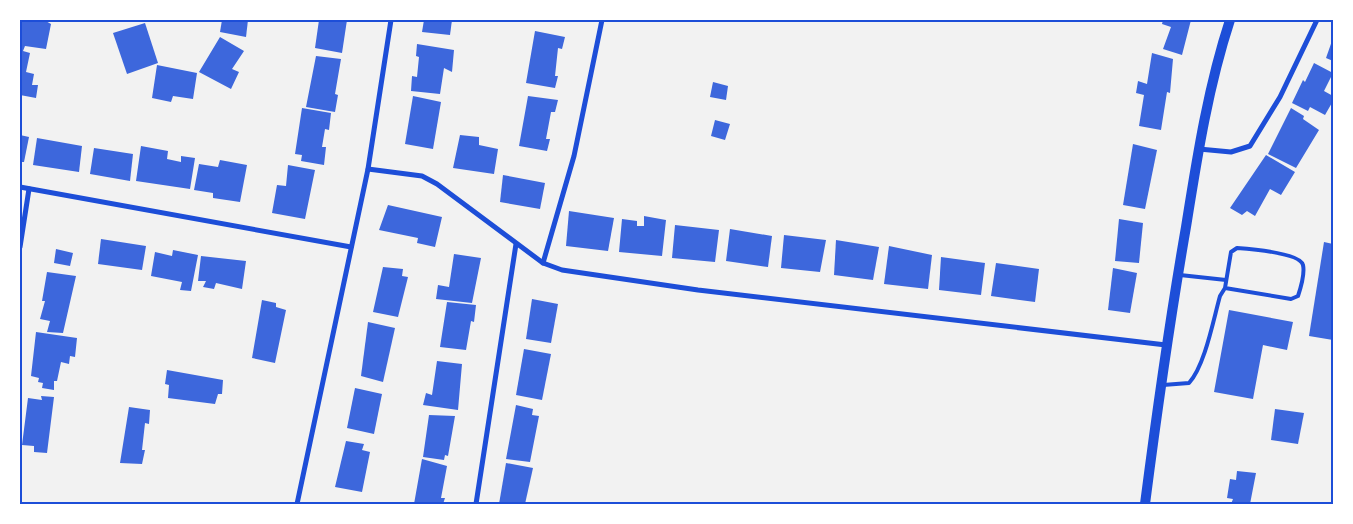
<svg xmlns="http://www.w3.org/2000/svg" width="1353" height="524" viewBox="0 0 1353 524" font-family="Figtree,sans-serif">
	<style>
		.building { fill: #3d67dc }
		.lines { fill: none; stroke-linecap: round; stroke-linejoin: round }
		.service { stroke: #1d4ed8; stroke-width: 4 }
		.minor { stroke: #1d4ed8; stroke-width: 5 }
		.secondary { stroke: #1d4ed8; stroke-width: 10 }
		.neatline { fill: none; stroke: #1d4ed8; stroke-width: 2 }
	</style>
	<rect width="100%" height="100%" fill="#f2f2f2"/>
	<!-- building -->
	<g class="building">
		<path d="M20 20H44L51 24 46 49 25 46 23 51 30 53 26 72 34 74 32 85H38L36 98 20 95Z"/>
		<path d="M222 20H248L246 37 220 32Z"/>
		<path d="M319 20H347L342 53 315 48Z"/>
		<path d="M424 20H452L450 35 422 32Z"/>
		<path d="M1163 20H1191L1182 55 1163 49 1171 27 1162 24Z"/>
		<path d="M145 23 158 63 127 74 113 33Z"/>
		<path d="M535 31 565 37 562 49 558 48 555 76H558L555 88 526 83Z"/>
		<path d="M220 37 244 51 232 69 239 72 231 89 199 72Z"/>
		<path d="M1333 38V61L1326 58Z"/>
		<path d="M417 44 454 50 452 72 444 68 440 94 411 91 412 76 417 77 419 57 416 56Z"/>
		<path d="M1152 53 1173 59 1170 93 1167 92 1161 130 1139 126 1144 95 1136 93 1138 81 1147 84Z"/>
		<path d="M316 56 341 59 335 94 338 95 335 112 306 107Z"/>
		<path d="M1314 63 1333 73 1324 91 1333 96V101L1325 115 1310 107 1308 111 1292 103 1303 80 1305 82Z"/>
		<path d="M157 65 197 73 193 99 173 96 171 102 152 98Z"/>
		<path d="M713 82 728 86 726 100 710 97Z"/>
		<path d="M413 96 441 102 433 149 405 144Z"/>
		<path d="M528 96 558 100 555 112H551L546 139H550L547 151 519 146Z"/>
		<path d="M302 108 331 113 329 130 325 129 322 147H326L324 165 301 161 302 155 295 154Z"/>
		<path d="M1291 108 1304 116 1303 119 1319 130 1296 168 1268 154Z"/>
		<path d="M715 120 730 124 725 140 711 136Z"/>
		<path d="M20 135 29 137 24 162H20Z"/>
		<path d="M460 135 479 137V145L498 149 494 174 453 168Z"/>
		<path d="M37 138 82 146 79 172 33 165Z"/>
		<path d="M1133 144 1157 150 1145 209 1123 205Z"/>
		<path d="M141 146 168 151 167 159 181 162V156L195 158 190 189 136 181Z"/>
		<path d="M94 148 133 154 130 181 90 174Z"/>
		<path d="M1266 155 1295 172 1281 195 1270 189 1255 216 1247 211 1242 215 1230 208Z"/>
		<path d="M220 160 247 165 240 202 213 198V193L194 190 199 164 218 167Z"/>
		<path d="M288 165 315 170 305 219 272 213 277 185 286 186Z"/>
		<path d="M503 175 545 183 540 209 500 202Z"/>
		<path d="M388 205 442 217 435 247 417 243 418 238 379 230Z"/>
		<path d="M569 211 614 218 608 251 566 246Z"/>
		<path d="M644 216 666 220 662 256 619 252 622 219 637 221V226H644Z"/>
		<path d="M1119 219 1143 223 1139 263 1115 261Z"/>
		<path d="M675 225 719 230 715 262 672 258Z"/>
		<path d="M730 229 772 236 768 267 726 261Z"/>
		<path d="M784 235 826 240 820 272 781 268Z"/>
		<path d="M101 239 146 246 142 270 98 264Z"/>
		<path d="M836 240 879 247 873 280 834 275Z"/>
		<path d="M1324 242 1333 244V340L1309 336Z"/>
		<path d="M889 246 932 255 928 289 884 284Z"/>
		<path d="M56 249 73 253 70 266 54 263Z"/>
		<path d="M173 250 198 255 191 291 180 290 182 282 151 276 155 252 172 256Z"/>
		<path d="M454 254 481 258 472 303 436 299 438 285 449 287Z"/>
		<path d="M201 256 246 261 242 289 216 283 214 289 203 287 206 281H198Z"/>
		<path d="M941 257 985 263 981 295 939 290Z"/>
		<path d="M996 263 1039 269 1035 302 991 296Z"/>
		<path d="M383 267 403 269 402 276 408 277 398 317 373 312Z"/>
		<path d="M1113 268 1137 273 1130 313 1108 310Z"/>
		<path d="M47 272 76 276 63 333 47 332 50 321 40 319 45 301H42Z"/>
		<path d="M532 299 558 304 551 343 526 339Z"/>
		<path d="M262 300 276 303V307L286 310 275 363 252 358Z"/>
		<path d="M447 302 476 305 474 322 471 321 466 350 440 347Z"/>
		<path d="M1229 310 1293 322 1287 350 1263 345 1253 399 1214 392Z"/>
		<path d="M368 322 395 328 383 382 361 376Z"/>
		<path d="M36 332 77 338 75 357 70 356 69 364 61 362 57 381H54V390L42 388 43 383 38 382 39 378 31 376Z"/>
		<path d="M524 349 551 354 542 400 516 395Z"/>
		<path d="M437 361 462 364 458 410 423 405 426 393 432 395Z"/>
		<path d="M167 370 223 380 222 394H218L215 404 168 398 169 385 165 384Z"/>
		<path d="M355 388 382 394 374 434 347 428Z"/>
		<path d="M41 396 54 397 47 453 34 452V446L22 445 28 398 42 400Z"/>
		<path d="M516 405 533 409 532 415 539 416 530 462 506 459Z"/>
		<path d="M129 407 150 410 149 424 145 423 142 450H145L142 464 120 463Z"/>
		<path d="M1275 409 1304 413 1298 444 1271 440Z"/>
		<path d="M429 415 455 416 448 456 445 455 444 460 423 457Z"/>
		<path d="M346 441 364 444 362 450 370 452 362 492 335 487Z"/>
		<path d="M422 459 447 466 441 498H445L443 504H414Z"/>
		<path d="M506 463 533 468 525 504H499Z"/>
		<path d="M1237 471 1256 473 1250 504H1231L1233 499 1227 498 1230 479 1236 480Z"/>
	</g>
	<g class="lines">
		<!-- service -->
		<g class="service">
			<path d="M1180 275 1226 280"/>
			<path d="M1163 385 1189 383C1205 365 1213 321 1220 296L1225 288 1291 299 1298 296C1301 287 1305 274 1303 265 1300 253 1250 249 1237 248L1231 252 1225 288"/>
		</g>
		<!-- minor -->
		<g class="minor">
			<path d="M1199 149 1231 152 1250 146 1280 97 1317 20"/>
			<path d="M368 169 422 176 437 184 543 263 562 270 698 290 1166 345"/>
			<path d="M20 187 351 247"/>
			<path d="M20 247 29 189"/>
			<path d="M543 263 574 156 602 20"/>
			<path d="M297 504 368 169 391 20"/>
			<path d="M476 504 516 244"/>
		</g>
		<!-- secondary -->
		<path class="secondary" d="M1145 504C1157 411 1170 319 1186 227 1197 158 1208 87 1230 20"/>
	</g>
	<!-- border -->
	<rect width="1353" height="524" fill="none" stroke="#ffffff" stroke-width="42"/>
	<rect x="21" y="21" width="1311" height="482" class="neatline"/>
</svg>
